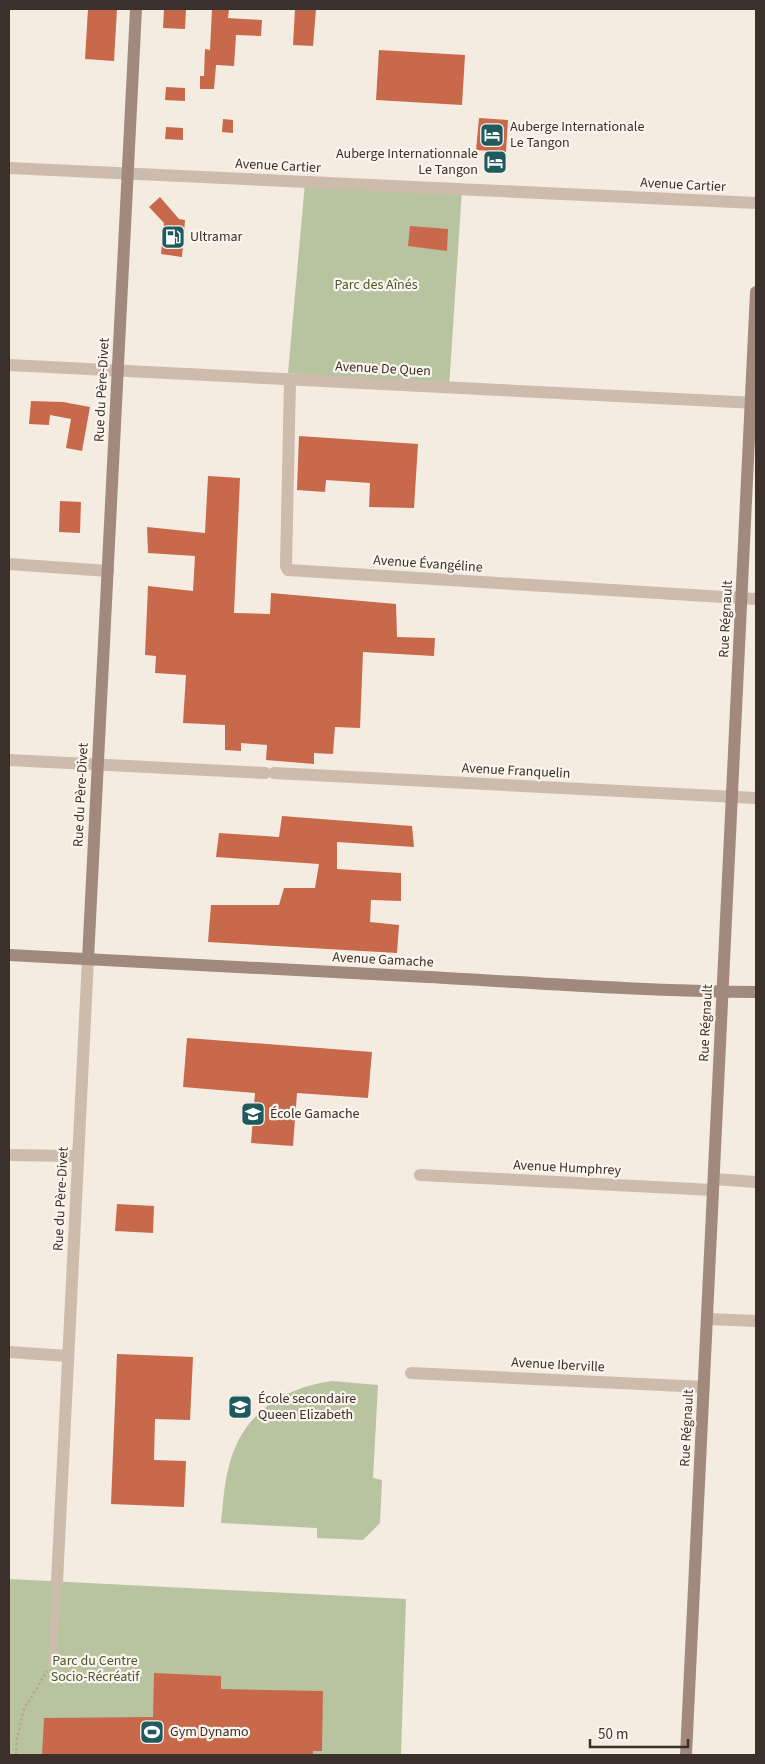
<svg xmlns="http://www.w3.org/2000/svg" width="765" height="1764" viewBox="0 0 765 1764" font-family="'Source Sans 3',sans-serif">
	<style>
		.green { fill: #b8c4a0 }
		.building { fill: #c8694b }
		.lines { fill: none; stroke-linecap: round; stroke-linejoin: round }
		.path { stroke: #b9a596; stroke-width: 2.5; stroke-dasharray: 2.5 2.5; stroke-linecap: butt }
		.lane { stroke: #cdbbac; stroke-width: 8 }
		.street { stroke: #cdbbac; stroke-width: 12 }
		.secondary { stroke: #a18a7d; stroke-width: 12 }
		.labels { text-anchor: middle; dominant-baseline: central; stroke-width: 4.5; stroke-linejoin: round; paint-order: stroke }
		.poi-label { font-size: 14px; fill: #3b302b; stroke: #fbf5ee; text-anchor: start }
		.street-label { font-size: 14px; fill: #3b302b; stroke: #fbf5ee }
		.park-label { font-size: 14px; fill: #4a5a2e; stroke: #fbf5ee }
	</style>
	<rect width="100%" height="100%" fill="#f4ebe1"/>
	<!-- green -->
	<g class="green">
		<path d="M305 183 462 189 449 388 288 373Z"/>
		<path d="M332 1381 378 1385 373 1478 382 1480 380 1523 363 1540 317 1538V1528L221 1523C223 1504 224 1484 229 1466 242 1414 282 1388 332 1381Z"/>
		<path d="M9 1579 406 1599 401 1755H9Z"/>
	</g>
	<!-- building -->
	<g class="building">
		<path d="M88 9H117L114 61 85 59Z"/>
		<path d="M164 9H186L185 29 163 28Z"/>
		<path d="M212 9H229L228 18 262 20 261 36 236 35 234 66 216 65 214 89H200V76H204L205 49 210 50Z"/>
		<path d="M295 9H316L313 46 293 45Z"/>
		<path d="M379 50 465 55 462 105 376 100Z"/>
		<path d="M166 87 185 88V101L165 100Z"/>
		<path d="M479 118 508 120 506 152 476 150Z"/>
		<path d="M223 119 233 120V133L222 132Z"/>
		<path d="M166 127 183 128V140L165 139Z"/>
		<path d="M160 197 179 219 185 220 182 257 161 254 164 223 149 207Z"/>
		<path d="M410 226 448 229 447 251 408 246Z"/>
		<path d="M31 401 63 402 90 407 82 451 66 448 71 419 50 415 49 425 29 424Z"/>
		<path d="M299 436 418 444 414 508 369 507 370 483 326 480 325 492 297 490Z"/>
		<path d="M208 476 240 478 234 613 270 614 271 593 396 604 397 637 435 638 434 656 363 652 360 728 335 727 333 754 314 753V764L266 760 267 745 241 743V751L225 750V725L183 723 186 675 155 673 156 656 145 655 148 586 193 591 195 556 148 553 147 527 205 533Z"/>
		<path d="M60 501 81 502 80 533 59 532Z"/>
		<path d="M282 816 412 826 414 847 337 842V869L401 873V901L371 900 370 922 399 925 397 953 208 942 211 905H279L284 888H315L319 864 216 857 219 833 279 837Z"/>
		<path d="M187 1038 372 1052 368 1098 297 1093 293 1146 251 1143 255 1093 183 1087Z"/>
		<path d="M117 1204 154 1206 153 1233 115 1231Z"/>
		<path d="M117 1354 193 1357 190 1420 155 1419 154 1460 186 1461 184 1507 111 1504Z"/>
		<path d="M154 1673 221 1676V1689L323 1691 322 1751H313V1755H42L44 1718 153 1717Z"/>
	</g>
	<g class="lines">
		<!-- path -->
		<path class="path" d="M16 1755 17 1738 24 1709 47 1671"/>
		<!-- lane -->
		<path class="lane" d="M52 1663 57 1582"/>
		<!-- street -->
		<g class="street">
			<path d="M9 168 756 203"/>
			<path d="M9 365 756 403"/>
			<path d="M290 380 286 566 288 570 756 599"/>
			<path d="M9 564 108 571"/>
			<path d="M9 760 265 773"/>
			<path d="M274 773 756 798"/>
			<path d="M9 1155 78 1156"/>
			<path d="M420 1175 713 1190"/>
			<path d="M714 1179 756 1182"/>
			<path d="M707 1319 756 1321"/>
			<path d="M9 1352 68 1356"/>
			<path d="M411 1373 704 1387"/>
			<path d="M57 1582 88 959"/>
		</g>
		<!-- secondary -->
		<g class="secondary">
			<path d="M9 955C148 962 288 969 428 977 537 983 646 991 756 992"/>
			<path d="M88 959 136 9"/>
			<path d="M686 1755 756 292"/>
		</g>
	</g>
	<!-- icons -->
	<defs>
		<g id="hotel-square" transform="scale(1.25)"><rect x="-9" y="-9" width="18" height="18" rx="4" fill="#1f5a5e" stroke="#fbf5ee"/><path d="M-6-4.5h1.5V1H6V5H4.5V3h-9V5H-6ZM-4 0a1.8 1.8 0 1 1 3.6 0ZM.5 0V-2.5h3Q6-2.5 6 0Z" fill="#fff"/></g>
		<g id="fuel-square" transform="scale(1.25)"><rect x="-9" y="-9" width="18" height="18" rx="4" fill="#1f5a5e" stroke="#fbf5ee"/><path d="M-5.5-6h7V0h2V4h1.3V-2.5L3-4.5l.8-.8L6-3V5H2.5V1h-1V6h-7ZM-4.2-4.7v3.2H.2V-4.7Z" fill="#fff"/></g>
		<g id="school-square" transform="scale(1.25)"><rect x="-9" y="-9" width="18" height="18" rx="4" fill="#1f5a5e" stroke="#fbf5ee"/><path d="M0-5L7-2L0 1L-7-2ZM-4 1L0 2.5L4 1V4Q0 6-4 4Z" fill="#fff"/></g>
		<g id="stadium-square" transform="scale(1.25)"><rect x="-9" y="-9" width="18" height="18" rx="4" fill="#1f5a5e" stroke="#fbf5ee"/><path d="M0-5a6.5 5 0 1 0 0 10a6.5 5 0 1 0 0-10ZM-3.5-1.8h7v3.6h-7Z" fill="#fff"/></g>
	</defs>
	<g fill-rule="evenodd">
		<use href="#hotel-square" x="492" y="135"/>
		<use href="#hotel-square" x="495" y="162"/>
		<use href="#fuel-square" x="173" y="237"/>
		<use href="#school-square" x="253" y="1114"/>
		<use href="#school-square" x="240" y="1407"/>
		<use href="#stadium-square" x="152" y="1732"/>
	</g>
	<g class="labels">
		<!-- poi labels -->
		<g class="poi-label">
			<text x="510" y="127">Auberge Internationale<tspan x="510" dy="16">Le Tangon</tspan></text>
			<text x="478" y="154" text-anchor="end">Auberge Internationnale<tspan x="478" dy="16">Le Tangon</tspan></text>
			<text x="190" y="237">Ultramar</text>
			<text x="270" y="1114">École Gamache</text>
			<text x="258" y="1399">École secondaire<tspan x="258" dy="16">Queen Elizabeth</tspan></text>
			<text x="170" y="1732">Gym Dynamo</text>
		</g>
		<!-- street labels -->
		<g class="street-label">
			<text transform="translate(278 166) rotate(3)">Avenue Cartier</text>
			<text transform="translate(683 185) rotate(3)">Avenue Cartier</text>
			<text transform="translate(383 369) rotate(3)">Avenue De Quen</text>
			<text transform="translate(102 390) rotate(-87)">Rue du Père-Divet</text>
			<text transform="translate(428 564) rotate(4)">Avenue Évangéline</text>
			<text transform="translate(726 619) rotate(-87)">Rue Régnault</text>
			<text transform="translate(516 771) rotate(3)">Avenue Franquelin</text>
			<text transform="translate(81 795) rotate(-87)">Rue du Père-Divet</text>
			<text transform="translate(383 960) rotate(3)">Avenue Gamache</text>
			<text transform="translate(706 1023) rotate(-87)">Rue Régnault</text>
			<text transform="translate(567 1168) rotate(3)">Avenue Humphrey</text>
			<text transform="translate(61 1199) rotate(-87)">Rue du Père-Divet</text>
			<text transform="translate(558 1365) rotate(3)">Avenue Iberville</text>
			<text transform="translate(687 1428) rotate(-87)">Rue Régnault</text>
		</g>
		<!-- park labels -->
		<g class="park-label">
			<text x="376" y="285">Parc des Aînés</text>
			<text x="95" y="1661">Parc du Centre<tspan x="95" dy="16">Socio-Récréatif</tspan></text>
		</g>
	</g>
	<!-- border -->
	<rect width="765" height="1764" fill="none" stroke="#3b302b" stroke-width="20"/>
	<!-- scale -->
	<path d="M590 1739v8h98v-8" fill="none" stroke="#3b302b" stroke-width="2.5"/>
	<text x="598" y="1739" font-size="15" fill="#3b302b" stroke="#fbf5ee" stroke-width="4" paint-order="stroke">50 m</text>
</svg>
